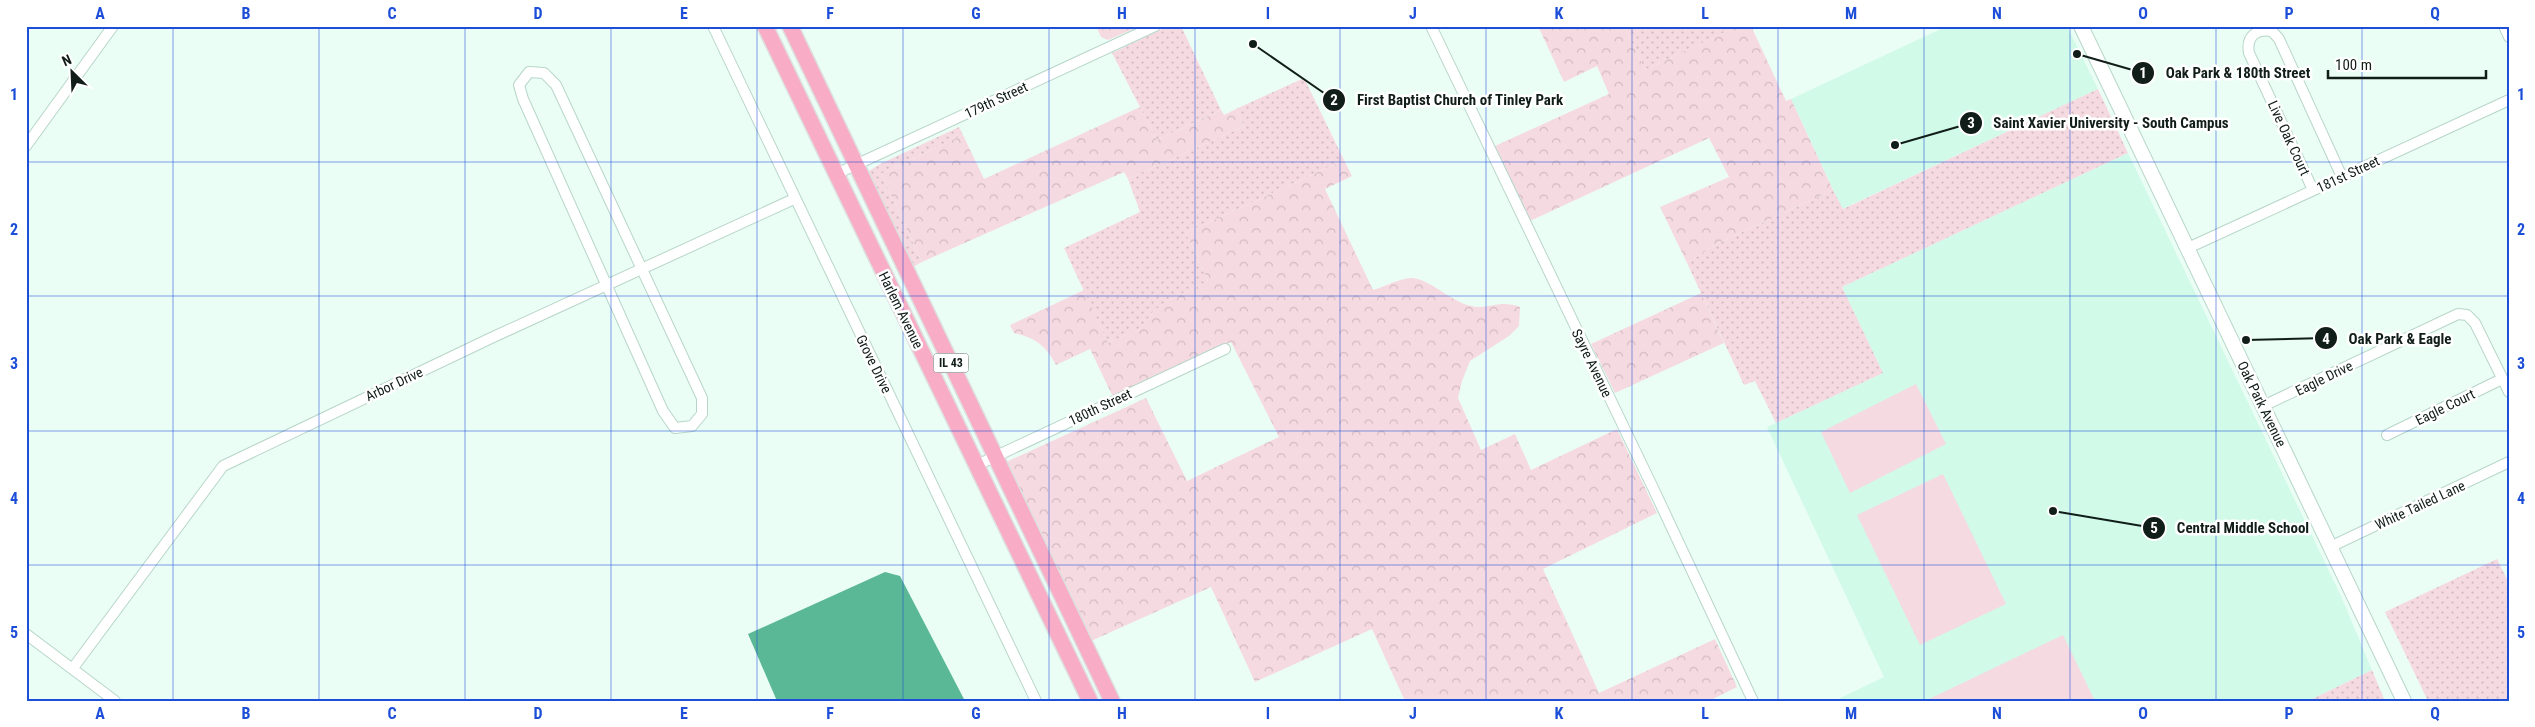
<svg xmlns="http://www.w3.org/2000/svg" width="2535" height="727" viewBox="0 0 2535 727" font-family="'Roboto Condensed',sans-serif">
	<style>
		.built { fill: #d1fae9 }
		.grass { fill: url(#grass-dots) }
		.forest { fill: url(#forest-crowns) }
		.green { fill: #f6dae1 }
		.water { fill: #5ab896 }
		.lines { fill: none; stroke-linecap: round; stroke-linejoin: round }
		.street-casing { stroke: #b7d6c9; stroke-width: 12 }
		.secondary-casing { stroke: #b7d6c9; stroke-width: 16 }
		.primary-casing { stroke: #dedfdf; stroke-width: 18 }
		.street { stroke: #fff; stroke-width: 10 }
		.secondary { stroke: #fff; stroke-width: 14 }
		.primary { stroke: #f8acc6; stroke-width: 15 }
		.grid { fill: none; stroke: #1d4ed8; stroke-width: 1; stroke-opacity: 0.55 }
		.labels { text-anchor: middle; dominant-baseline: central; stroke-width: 5; stroke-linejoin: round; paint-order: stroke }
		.shield { fill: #fff; stroke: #58615d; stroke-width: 1 }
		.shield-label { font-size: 12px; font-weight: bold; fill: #111d18 }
		.street-label { font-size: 14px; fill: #111d18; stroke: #fff }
		.leader { fill: none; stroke: #111d18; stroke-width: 2 }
		.callout-dot { fill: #111d18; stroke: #fff; stroke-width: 2 }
		.mark-label { font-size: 15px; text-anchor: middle; font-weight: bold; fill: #fff }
		.callout-label { font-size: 15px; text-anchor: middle; font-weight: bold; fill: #111d18; stroke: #fff; stroke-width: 5; stroke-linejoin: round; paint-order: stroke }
		.neatline { fill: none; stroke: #1d4ed8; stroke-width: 2 }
		.grid-label { font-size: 16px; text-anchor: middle; font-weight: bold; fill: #1d4ed8 }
	</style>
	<defs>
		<pattern id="grass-dots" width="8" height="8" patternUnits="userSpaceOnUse" patternTransform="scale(1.25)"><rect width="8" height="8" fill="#f6dae1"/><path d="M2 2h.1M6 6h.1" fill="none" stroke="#d2bbc0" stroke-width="1.8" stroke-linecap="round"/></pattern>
		<pattern id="forest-crowns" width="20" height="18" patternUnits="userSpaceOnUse" patternTransform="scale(1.25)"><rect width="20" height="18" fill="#f6dae1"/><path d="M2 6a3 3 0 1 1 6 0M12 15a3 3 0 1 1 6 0" fill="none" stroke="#d2bbc0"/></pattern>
	</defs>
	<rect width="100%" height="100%" fill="#ebfef5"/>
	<!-- built -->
	<g class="built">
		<path d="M1947 26H2067L2098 89 1842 209 1791 99Z"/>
		<path d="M2128 153 2341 596 2372 670 2308 701H1834L1884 677 1767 427 1883 373 1842 287Z"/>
	</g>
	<!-- grass -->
	<g class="grass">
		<path d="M1168 26H1181L1221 110 1157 140 1112 53Z"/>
		<path d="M1624 26H1738L1645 70Z"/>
		<path d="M1304 78 1344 160 1186 233 1208 281 1167 301 1153 312 1141 328 1108 343 1064 248 1140 212 1128 179 1244 126 1236 109Z"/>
		<path d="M2098 89 2128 153 1842 287 1883 373 1776 423 1755 381 1744 385 1687 263 1718 243 1833 190 1843 209Z"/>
		<path d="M959 127 963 135 881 174 922 262 913 267 868 179 869 171 880 164Z"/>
		<path d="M2497 559 2509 583V701H2428L2385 612Z"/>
		<path d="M2372 670 2385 701H2308Z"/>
	</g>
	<!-- forest -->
	<g class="forest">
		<path d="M1096 26H1140L1108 40 1101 37Z"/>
		<path d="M1538 26H1624L1645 70 1738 26H1751L1786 101 1791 99 1833 190 1718 243 1687 263 1660 207 1729 177 1709 138 1530 221 1495 146 1609 94 1597 66 1564 82Z"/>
		<path d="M1140 107 1157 140 1221 110 1224 115 1236 109 1244 126 1128 179 1124 172 922 262 881 174 963 135 984 179Z"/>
		<path d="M1344 160 1352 176 1325 189 1373 290C1384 287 1398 279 1410 278 1428 277 1451 302 1471 306 1488 310 1500 299 1520 307L1519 326 1509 336 1470 361 1462 381 1458 398 1481 450 1515 434 1531 470 1617 429 1657 513 1543 569 1599 693 1715 639 1737 687 1709 701H1405L1372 629 1255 682 1211 587 1091 641 1006 462 1146 398 1187 481 1279 437 1231 342 1113 397 1090 349 1056 365C1046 346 1036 338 1014 333L1010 325 1084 290 1108 343 1141 328 1153 312 1167 301 1208 281 1186 233Z"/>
		<path d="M1701 293 1724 343 1615 393 1591 344Z"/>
	</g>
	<!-- green -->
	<g class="green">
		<path d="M1916 384 1946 444 1850 493 1821 432Z"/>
		<path d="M1943 474 2006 604 1920 645 1857 515Z"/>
		<path d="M2063 635 2095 701H1925Z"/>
	</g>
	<!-- water -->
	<path class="water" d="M885 572 900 576 965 701H777L748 634Z"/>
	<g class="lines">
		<!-- street casing -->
		<g class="street-casing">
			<g id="street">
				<path d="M713 26 1036 701"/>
				<path d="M1431 26 1654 490 1753 701"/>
				<path d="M2504 26 2509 37"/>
				<path d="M529 72 544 73 556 85 702 398V414L692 426 675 428 663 411 523 99 519 85Z"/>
				<path d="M26 146 113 26"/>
				<path d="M836 174 1155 26"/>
				<path d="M2313 190 2249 53C2246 37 2256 28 2272 31L2279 39 2342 177"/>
				<path d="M2188 248 2509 100"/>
				<path d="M2263 406 2458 314 2467 315 2475 323 2509 392"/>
				<path d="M2387 435 2502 379"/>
				<path d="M975 466 1225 349"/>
				<path d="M2330 547 2509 462"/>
				<path d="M26 634 115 701"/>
				<path d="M73 668 223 466 489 339 794 199"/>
			</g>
		</g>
		<!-- secondary casing -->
		<g class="secondary-casing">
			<path id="secondary" d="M2081 26 2404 701"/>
		</g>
		<!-- primary casing -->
		<g class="primary-casing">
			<g id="primary">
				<path d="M765 26 1090 701"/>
				<path d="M790 26 1112 701"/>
			</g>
		</g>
		<!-- street -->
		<use href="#street" class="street"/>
		<!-- secondary -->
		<use href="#secondary" class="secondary"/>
		<!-- primary -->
		<use href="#primary" class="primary"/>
	</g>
	<!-- grid -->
	<path class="grid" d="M173 26V701M319 26V701M465 26V701M611 26V701M757 26V701M903 26V701M1049 26V701M1195 26V701M1340 26V701M1486 26V701M1632 26V701M1778 26V701M1924 26V701M2070 26V701M2216 26V701M2362 26V701M26 162H2509M26 296H2509M26 431H2509M26 565H2509"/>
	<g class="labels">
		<!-- shield labels -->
		<rect class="shield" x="933.5" y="353.5" width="35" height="19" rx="4"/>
		<g class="shield-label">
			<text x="951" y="363">IL 43</text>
		</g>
		<!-- street labels -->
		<g class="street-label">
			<text transform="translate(996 100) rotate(-25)">179th Street</text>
			<text transform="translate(2289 138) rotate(65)">Live Oak Court</text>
			<text transform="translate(2348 174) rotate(-25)">181st Street</text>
			<text transform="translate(901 310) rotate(64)">Harlem Avenue</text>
			<text transform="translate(1592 363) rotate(64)">Sayre Avenue</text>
			<text transform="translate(874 364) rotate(64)">Grove Drive</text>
			<text transform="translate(2324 378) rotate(-26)">Eagle Drive</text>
			<text transform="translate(394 384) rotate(-25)">Arbor Drive</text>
			<text transform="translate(2262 404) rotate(64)">Oak Park Avenue</text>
			<text transform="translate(1100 407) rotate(-25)">180th Street</text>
			<text transform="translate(2445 407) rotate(-26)">Eagle Court</text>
			<text transform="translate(2420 505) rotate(-25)">White Tailed Lane</text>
		</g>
	</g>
	<!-- callouts -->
	<path class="leader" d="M2077 54L2143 73M1253 44L1334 100M1895 145L1971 123M2246 340L2326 338M2053 511L2154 528"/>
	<g class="callout-dot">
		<circle cx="2077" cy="54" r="5"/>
		<circle cx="1253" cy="44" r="5"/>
		<circle cx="1895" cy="145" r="5"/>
		<circle cx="2246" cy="340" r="5"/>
		<circle cx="2053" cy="511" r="5"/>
		<circle cx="2143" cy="73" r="12"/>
		<circle cx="1334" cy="100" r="12"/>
		<circle cx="1971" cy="123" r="12"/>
		<circle cx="2326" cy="338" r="12"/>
		<circle cx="2154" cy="528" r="12"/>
	</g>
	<g class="mark-label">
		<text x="2143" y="78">1</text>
		<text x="1334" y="105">2</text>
		<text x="1971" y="128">3</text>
		<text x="2326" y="344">4</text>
		<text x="2154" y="533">5</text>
	</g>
	<g class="callout-label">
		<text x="2238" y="78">Oak Park &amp; 180th Street</text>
		<text x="1460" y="105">First Baptist Church of Tinley Park</text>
		<text x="2111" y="128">Saint Xavier University - South Campus</text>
		<text x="2400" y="344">Oak Park &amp; Eagle</text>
		<text x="2243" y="533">Central Middle School</text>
	</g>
	<!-- border -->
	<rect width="2535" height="727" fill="none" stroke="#ffffff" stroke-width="55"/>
	<!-- north arrow -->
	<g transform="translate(72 72) rotate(336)" stroke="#ffffff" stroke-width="4" paint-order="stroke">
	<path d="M0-4L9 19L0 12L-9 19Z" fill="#111d18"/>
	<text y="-8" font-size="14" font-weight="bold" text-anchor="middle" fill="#111d18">N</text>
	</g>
	<!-- scale -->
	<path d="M2328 70v8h158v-8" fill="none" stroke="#111d18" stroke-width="2.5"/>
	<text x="2335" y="70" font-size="15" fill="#111d18" stroke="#ffffff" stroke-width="4" paint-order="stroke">100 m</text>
	<rect x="28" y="28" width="2480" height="672" class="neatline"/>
	<g class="grid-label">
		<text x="100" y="19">A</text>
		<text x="246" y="19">B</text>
		<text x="392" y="19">C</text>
		<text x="538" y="19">D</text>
		<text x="684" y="19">E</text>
		<text x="830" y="19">F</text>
		<text x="976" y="19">G</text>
		<text x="1122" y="19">H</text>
		<text x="1268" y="19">I</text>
		<text x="1413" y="19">J</text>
		<text x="1559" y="19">K</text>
		<text x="1705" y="19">L</text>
		<text x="1851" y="19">M</text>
		<text x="1997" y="19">N</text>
		<text x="2143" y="19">O</text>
		<text x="2289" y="19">P</text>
		<text x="2435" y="19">Q</text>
		<text x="14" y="100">1</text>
		<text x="2521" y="100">1</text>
		<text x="14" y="235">2</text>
		<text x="2521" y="235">2</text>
		<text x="14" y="369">3</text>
		<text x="2521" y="369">3</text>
		<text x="14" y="504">4</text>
		<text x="2521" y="504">4</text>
		<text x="14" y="638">5</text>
		<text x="2521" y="638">5</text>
		<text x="100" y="719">A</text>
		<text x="246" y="719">B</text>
		<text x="392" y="719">C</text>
		<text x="538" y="719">D</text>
		<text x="684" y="719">E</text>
		<text x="830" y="719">F</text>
		<text x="976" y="719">G</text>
		<text x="1122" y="719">H</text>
		<text x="1268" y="719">I</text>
		<text x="1413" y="719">J</text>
		<text x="1559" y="719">K</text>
		<text x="1705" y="719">L</text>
		<text x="1851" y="719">M</text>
		<text x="1997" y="719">N</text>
		<text x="2143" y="719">O</text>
		<text x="2289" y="719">P</text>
		<text x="2435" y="719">Q</text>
	</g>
</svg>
